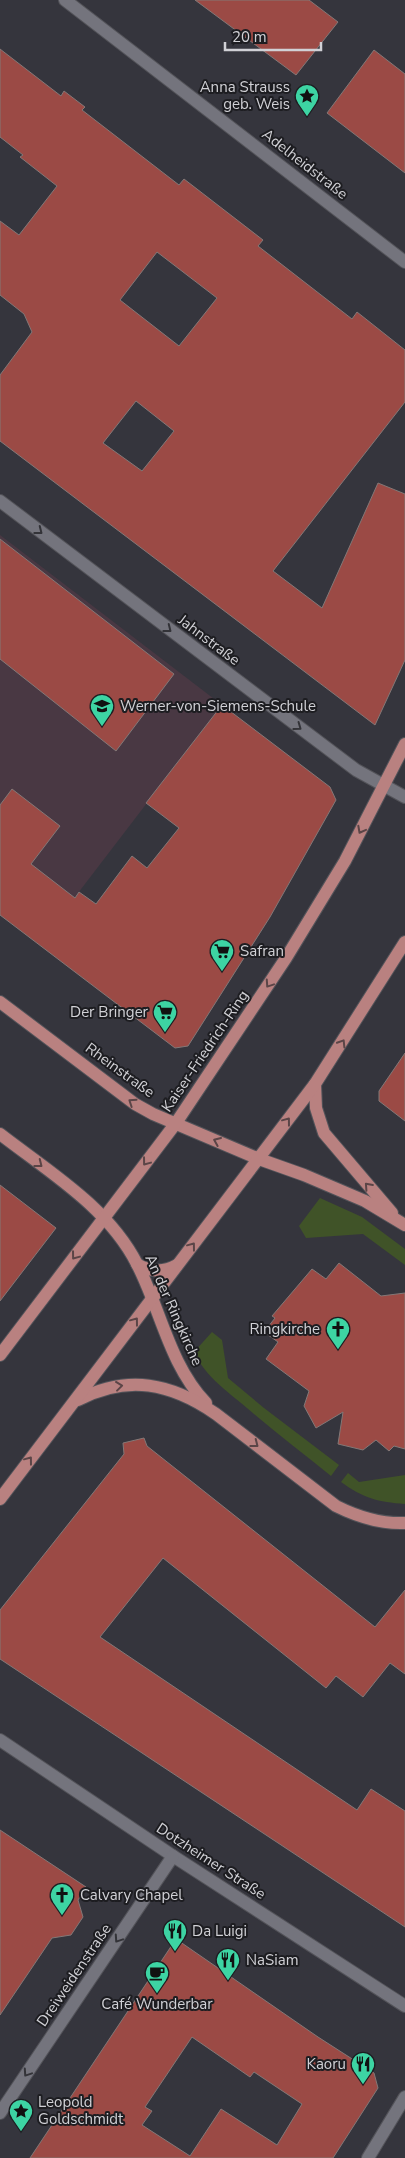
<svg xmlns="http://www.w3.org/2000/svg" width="405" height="2158" viewBox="0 0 405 2158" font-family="'Nunito Sans',sans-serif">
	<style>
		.education { fill: #493843 }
		.green { fill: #405328 }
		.building { fill: #9b4a45; stroke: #837877; fill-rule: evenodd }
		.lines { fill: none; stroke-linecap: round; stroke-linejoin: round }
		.minor-casing { stroke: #535359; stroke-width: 14 }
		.major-casing { stroke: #535359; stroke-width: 14 }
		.minor { stroke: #74747d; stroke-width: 12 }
		.major { stroke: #b98180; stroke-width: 12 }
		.oneway { stroke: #333338 }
		.oneway2 { stroke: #5b4547 }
		.labels { text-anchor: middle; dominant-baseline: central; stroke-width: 4; stroke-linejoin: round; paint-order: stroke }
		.poi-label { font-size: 15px; fill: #d1d1d6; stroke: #1d1d21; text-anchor: start }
		.street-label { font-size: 15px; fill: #d1d1d6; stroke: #1d1d21 }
	</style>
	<rect width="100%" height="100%" fill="#35353d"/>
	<!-- education -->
	<path class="education" d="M0 535 222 705 39 944 0 915Z"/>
	<!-- green -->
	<g class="green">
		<path d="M320 1198 362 1217 405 1249V1265L363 1234 306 1238 299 1226Z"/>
		<path d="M212 1332 222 1340 228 1378 264 1408 339 1465 331 1476C301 1452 270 1428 241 1403 224 1389 203 1373 194 1352Z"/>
		<path d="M348 1473 359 1482 405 1475V1504C378 1502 363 1498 341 1482Z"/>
	</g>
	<!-- building -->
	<g class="building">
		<path d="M195 0H309L338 22 296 75Z"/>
		<path d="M0 49 61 96 64 91 85 107 82 110 179 185 184 179 263 240 258 246 352 319 357 312 405 350V402L273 571 322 608 378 483 405 494V660L375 725 0 441V375L32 332 24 314 0 295V221L19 235 57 186 20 157 23 155 0 137ZM157 252 217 298 179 346 120 300ZM136 401 174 431 142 471 103 443Z"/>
		<path d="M374 50 405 74V173L327 113Z"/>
		<path d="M0 539 174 674 116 751 0 659Z"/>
		<path d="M222 705 330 787 336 800 270 917 188 1046 175 1048 0 915V805L12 789 60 826 31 864 75 898 79 892 96 904 132 856 147 868 179 828 146 803Z"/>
		<path d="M405 1053V1121L379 1101V1091Z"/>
		<path d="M0 1185 56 1228 0 1301Z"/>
		<path d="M339 1263 381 1296 405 1293V1449L394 1446 389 1451 376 1440 363 1450 338 1444 343 1412 316 1428 304 1406 309 1391 266 1359 278 1342 264 1332 275 1318 272 1316 312 1269 326 1279Z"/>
		<path d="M144 1438 147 1446 375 1627 405 1590V1674L390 1663 363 1697 336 1676 326 1688 163 1558 100 1637 357 1810 371 1789 405 1811V1927L0 1659V1610L124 1454 123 1443Z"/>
		<path d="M0 1830 86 1887 78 1900 83 1917 71 1935 52 1938 0 2015Z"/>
		<path d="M176 1939 318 2037 374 2073 378 2088 333 2158H30ZM192 2037 250 2077 254 2072 302 2104 277 2145 221 2109 190 2156 142 2125 152 2111 145 2107Z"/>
	</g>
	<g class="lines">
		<!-- minor casing -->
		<g class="minor-casing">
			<g id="minor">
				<path d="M65 0 405 262"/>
				<path d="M0 501 356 770 405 797"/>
				<path d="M0 1740 173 1856 405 2006"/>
				<path d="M0 2113 173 1856"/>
				<path d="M368 2158 405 2097"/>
			</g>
		</g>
		<!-- major casing -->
		<g class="major-casing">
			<g id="major">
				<path d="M0 1002 135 1104 153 1114 259 1159 304 1175 365 1201 405 1225"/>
				<path d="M315 1084 316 1108 324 1133 392 1213"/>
				<path d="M0 1134C49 1172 108 1207 137 1264 161 1310 169 1364 206 1403"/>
				<path d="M137 1264C150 1272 163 1273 177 1265"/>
				<path d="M0 1355 176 1123 286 958 345 861 405 744"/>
				<path d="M78 1400C128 1374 171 1383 216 1414L336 1506C358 1517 380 1524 405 1523"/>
				<path d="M0 1499 315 1084 405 942"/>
			</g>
		</g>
		<!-- minor -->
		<use href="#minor" class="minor"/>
		<!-- major -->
		<use href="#major" class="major"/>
	</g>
	<!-- one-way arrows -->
	<defs><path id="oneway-chevron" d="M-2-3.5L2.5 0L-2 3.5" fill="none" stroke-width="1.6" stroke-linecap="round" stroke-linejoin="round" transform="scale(1.25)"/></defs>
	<g class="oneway">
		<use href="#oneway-chevron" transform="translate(39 531) rotate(38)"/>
		<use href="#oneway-chevron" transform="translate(168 629) rotate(38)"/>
		<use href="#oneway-chevron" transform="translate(298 727) rotate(36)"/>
		<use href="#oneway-chevron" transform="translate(118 1939) rotate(124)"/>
		<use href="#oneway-chevron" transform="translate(27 2073) rotate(124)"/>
	</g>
	<g class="oneway2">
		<use href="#oneway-chevron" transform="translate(361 830) rotate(118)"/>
		<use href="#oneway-chevron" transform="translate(269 984) rotate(124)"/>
		<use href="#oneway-chevron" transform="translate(342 1043) rotate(-58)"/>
		<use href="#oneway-chevron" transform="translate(132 1102) rotate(-146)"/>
		<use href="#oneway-chevron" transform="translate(287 1121) rotate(-53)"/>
		<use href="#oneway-chevron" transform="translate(217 1141) rotate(-157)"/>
		<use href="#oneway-chevron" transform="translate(146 1162) rotate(127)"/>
		<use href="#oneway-chevron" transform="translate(39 1164) rotate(38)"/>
		<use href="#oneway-chevron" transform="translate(368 1186) rotate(-132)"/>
		<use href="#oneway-chevron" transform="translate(192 1246) rotate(-53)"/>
		<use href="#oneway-chevron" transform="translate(75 1256) rotate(127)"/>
		<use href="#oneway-chevron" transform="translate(135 1321) rotate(-53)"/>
		<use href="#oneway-chevron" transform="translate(119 1386) rotate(-7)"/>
		<use href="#oneway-chevron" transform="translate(255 1444) rotate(38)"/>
		<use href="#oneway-chevron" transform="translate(29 1460) rotate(-53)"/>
	</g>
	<!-- icons -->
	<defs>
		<g id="sight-pin" transform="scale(1.25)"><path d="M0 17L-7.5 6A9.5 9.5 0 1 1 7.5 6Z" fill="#3dd4a3" stroke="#1d1d21"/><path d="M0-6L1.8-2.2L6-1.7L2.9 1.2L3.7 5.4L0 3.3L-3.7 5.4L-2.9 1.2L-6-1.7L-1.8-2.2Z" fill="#111"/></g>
		<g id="school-pin" transform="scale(1.25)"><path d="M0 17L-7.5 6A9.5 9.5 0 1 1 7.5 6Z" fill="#3dd4a3" stroke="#1d1d21"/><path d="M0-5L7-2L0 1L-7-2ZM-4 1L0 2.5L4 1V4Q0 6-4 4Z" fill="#111"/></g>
		<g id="supermarket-pin" transform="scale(1.25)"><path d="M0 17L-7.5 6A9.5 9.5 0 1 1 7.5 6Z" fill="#3dd4a3" stroke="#1d1d21"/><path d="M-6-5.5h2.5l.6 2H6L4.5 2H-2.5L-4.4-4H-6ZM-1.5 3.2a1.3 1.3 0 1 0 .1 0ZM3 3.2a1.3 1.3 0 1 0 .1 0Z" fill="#111"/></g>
		<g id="church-pin" transform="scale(1.25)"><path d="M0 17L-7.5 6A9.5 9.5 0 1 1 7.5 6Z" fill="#3dd4a3" stroke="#1d1d21"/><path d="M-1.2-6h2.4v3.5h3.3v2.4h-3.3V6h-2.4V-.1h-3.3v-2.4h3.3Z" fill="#111"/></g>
		<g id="restaurant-pin" transform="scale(1.25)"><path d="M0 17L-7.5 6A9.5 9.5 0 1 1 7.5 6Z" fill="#3dd4a3" stroke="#1d1d21"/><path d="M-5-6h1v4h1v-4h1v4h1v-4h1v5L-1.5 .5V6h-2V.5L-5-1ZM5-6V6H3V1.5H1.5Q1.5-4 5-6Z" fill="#111"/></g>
		<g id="cafe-pin" transform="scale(1.25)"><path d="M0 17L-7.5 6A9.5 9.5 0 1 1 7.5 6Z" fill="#3dd4a3" stroke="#1d1d21"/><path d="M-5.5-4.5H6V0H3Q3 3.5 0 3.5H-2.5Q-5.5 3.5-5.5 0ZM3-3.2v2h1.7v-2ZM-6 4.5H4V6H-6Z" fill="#111"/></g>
	</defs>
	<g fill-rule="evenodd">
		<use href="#sight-pin" x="307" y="96"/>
		<use href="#school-pin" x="102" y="706"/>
		<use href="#supermarket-pin" x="222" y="951"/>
		<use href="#supermarket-pin" x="165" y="1012"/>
		<use href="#church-pin" x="338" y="1329"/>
		<use href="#church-pin" x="62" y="1895"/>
		<use href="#restaurant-pin" x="175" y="1931"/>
		<use href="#restaurant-pin" x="228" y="1960"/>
		<use href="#cafe-pin" x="157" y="1973"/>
		<use href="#restaurant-pin" x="363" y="2064"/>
		<use href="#sight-pin" x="21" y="2111"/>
	</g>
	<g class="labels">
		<!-- poi labels -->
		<g class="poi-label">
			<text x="290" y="87" text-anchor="end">Anna Strauss<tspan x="290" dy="17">geb. Weis</tspan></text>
			<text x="120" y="706">Werner-von-Siemens-Schule</text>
			<text x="240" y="951">Safran</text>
			<text x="148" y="1012" text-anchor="end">Der Bringer</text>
			<text x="320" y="1329" text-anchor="end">Ringkirche</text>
			<text x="80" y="1895">Calvary Chapel</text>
			<text x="192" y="1931">Da Luigi</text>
			<text x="246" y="1960">NaSiam</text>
			<text x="157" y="2004" text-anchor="middle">Café Wunderbar</text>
			<text x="346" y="2064" text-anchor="end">Kaoru</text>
			<text x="38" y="2102">Leopold<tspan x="38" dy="17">Goldschmidt</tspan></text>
		</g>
		<!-- street labels -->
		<g class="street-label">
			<text transform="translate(305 164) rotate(38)">Adelheidstraße</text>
			<text transform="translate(209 640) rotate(37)">Jahnstraße</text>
			<text transform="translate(205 1051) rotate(-56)">Kaiser-Friedrich-Ring</text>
			<text transform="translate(120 1070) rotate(36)">Rheinstraße</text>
			<text transform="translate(174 1310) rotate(66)">An der Ringkirche</text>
			<text transform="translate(211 1861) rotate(33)">Dotzheimer Straße</text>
			<text transform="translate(74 1975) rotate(-56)">Dreiweidenstraße</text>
		</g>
	</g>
	<!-- scale -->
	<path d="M225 42v8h96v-8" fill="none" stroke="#d1d1d6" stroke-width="2.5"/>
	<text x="232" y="42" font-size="15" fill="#d1d1d6" stroke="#1d1d21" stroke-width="4" paint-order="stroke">20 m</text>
</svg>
